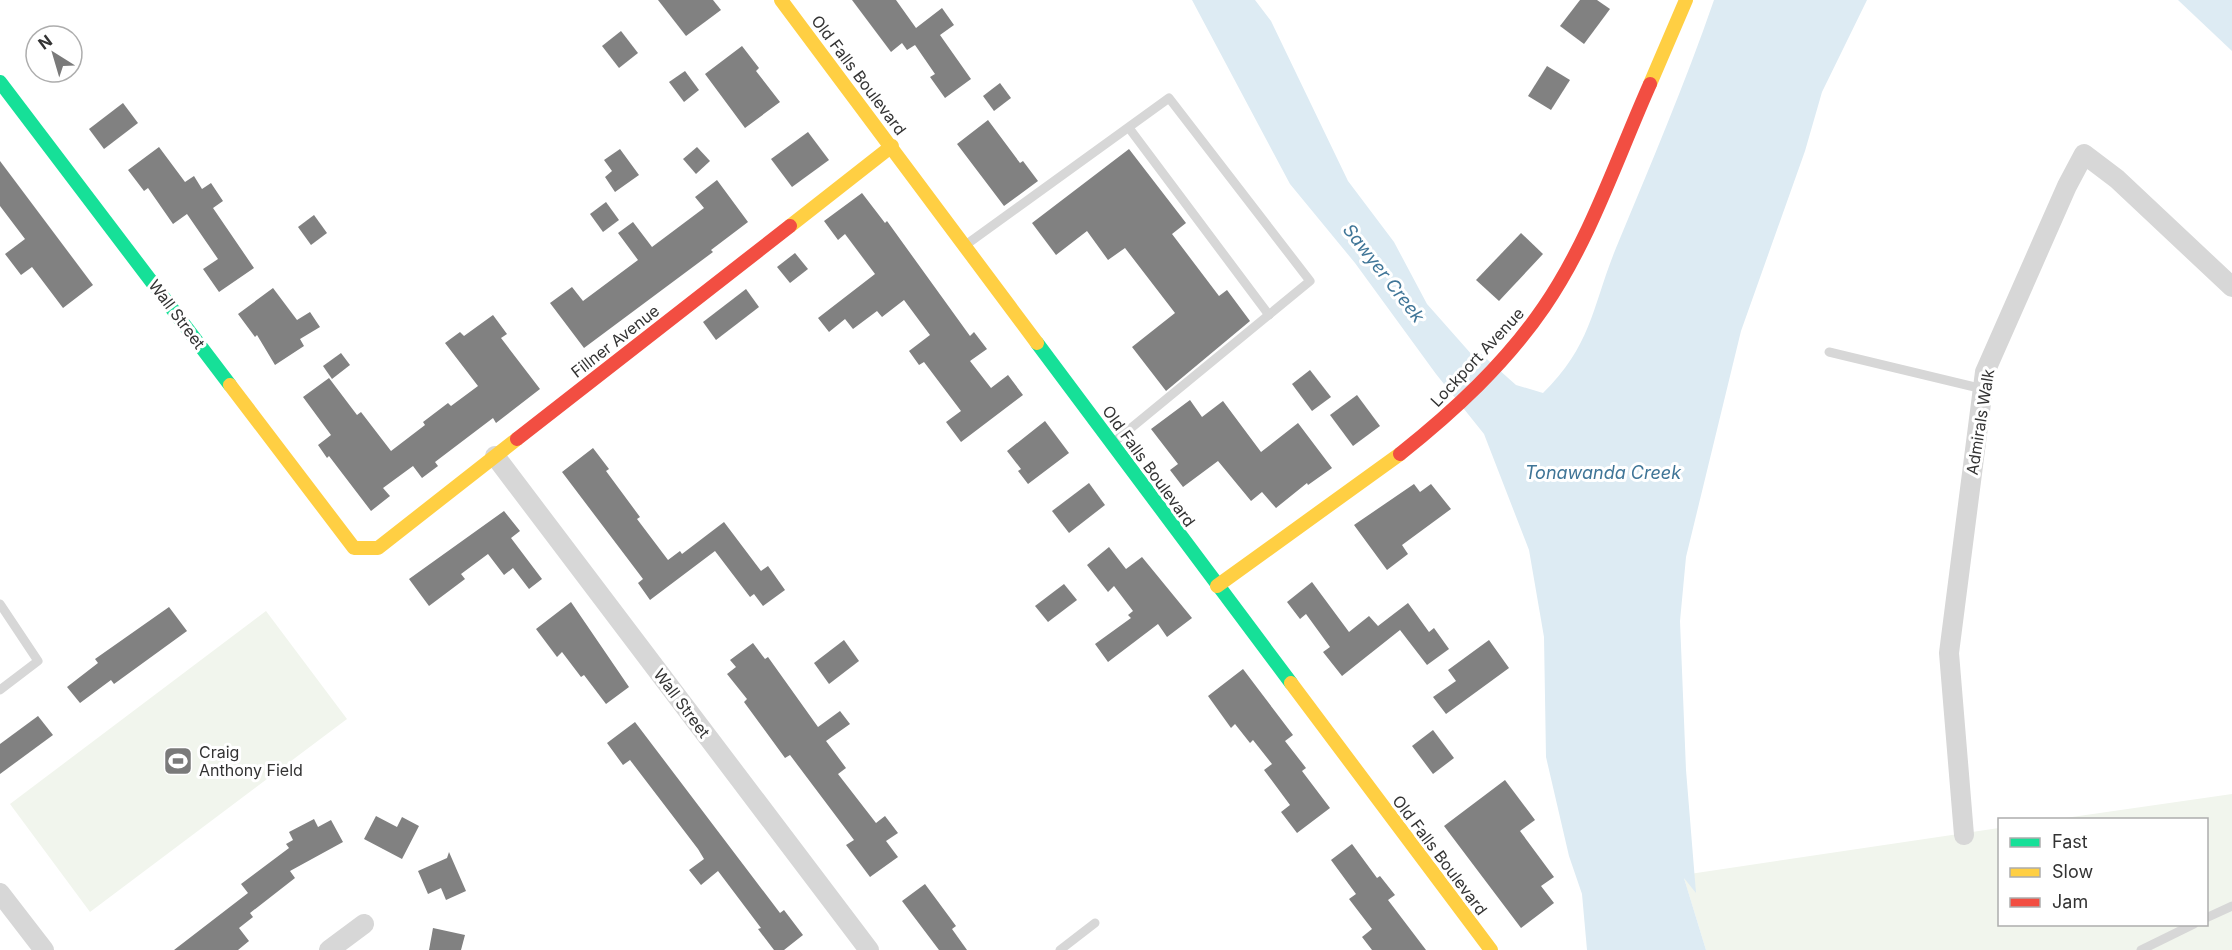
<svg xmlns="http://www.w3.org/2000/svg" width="2232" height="950" viewBox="0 0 2232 950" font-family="Inter,sans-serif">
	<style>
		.green { fill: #f1f5ed }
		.water { fill: #ddebf3 }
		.building { fill: #818181 }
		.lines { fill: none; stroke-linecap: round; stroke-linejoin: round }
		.lane { stroke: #d7d7d7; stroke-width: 9 }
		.street { stroke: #d7d7d7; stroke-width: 20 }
		.fast { stroke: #16e098; stroke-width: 14 }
		.slow { stroke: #ffcf43; stroke-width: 14 }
		.jam { stroke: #f24e42; stroke-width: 14 }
		.labels { text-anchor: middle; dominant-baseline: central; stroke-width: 6; stroke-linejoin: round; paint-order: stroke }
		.street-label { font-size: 16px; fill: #333; stroke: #fff }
		.poi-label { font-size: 16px; fill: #333; stroke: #fff; text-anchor: start }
		.water-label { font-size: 18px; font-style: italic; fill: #3f7597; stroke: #fff }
	</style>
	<rect width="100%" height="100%" fill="#fff"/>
	<!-- green -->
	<g class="green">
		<path d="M266 611 347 719 90 912 10 804Z"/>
		<path d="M2232 794V950H1706L1683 875 1999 828 2000 924H2206V820L2058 819Z"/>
	</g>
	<!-- water -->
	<g class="water">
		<path d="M1192 0H1255L1271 21 1348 181 1394 242 1427 304 1473 356 1480 353 1516 385 1543 393C1592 345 1592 307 1616 248 1650 166 1685 84 1714 0H1867L1822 92 1805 151 1741 331 1686 557 1680 621 1686 770 1696 893 1684 878 1706 950H1587L1582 894 1569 856 1546 757 1544 637 1529 550 1484 434 1436 374 1355 263 1290 184Z"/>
		<path d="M2178 0H2232V51Z"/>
	</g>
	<!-- building -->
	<g class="building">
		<path d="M658 0H713L721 10 686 36Z"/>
		<path d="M852 0H896L916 28 942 8 954 25 940 35 971 79 945 98 930 77 935 74 915 45 907 50 902 43 891 52Z"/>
		<path d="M1580 0H1597L1610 9 1584 44 1560 26Z"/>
		<path d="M621 31 638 53 619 68 602 46Z"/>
		<path d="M742 46 759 68 756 71 780 102 745 128 705 74Z"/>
		<path d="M1547 66 1570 80 1551 110 1528 96Z"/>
		<path d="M685 71 699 90 684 102 669 82Z"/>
		<path d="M1000 83 1011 98 994 111 983 96Z"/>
		<path d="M123 103 138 123 104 149 89 129Z"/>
		<path d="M988 120 1020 163 1023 161 1038 181 1004 206 957 144Z"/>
		<path d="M808 132 829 160 792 187 771 159Z"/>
		<path d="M159 147 185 182 194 176 202 189 211 183 223 201 213 208 254 268 219 292 203 269 218 259 187 214 173 224 148 188 144 191 128 170Z"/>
		<path d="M697 147 710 161 696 174 683 159Z"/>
		<path d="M620 149 639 175 615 192 605 177 612 171 604 160Z"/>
		<path d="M1129 149 1186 223 1172 234 1219 296 1227 290 1250 321 1166 391 1132 347 1175 313 1125 248 1108 260 1087 231 1056 255 1032 223Z"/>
		<path d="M0 161 93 285 63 308 32 267 21 275 5 254 25 239 0 206Z"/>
		<path d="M717 180 748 222 711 250 713 252 584 348 550 303 572 287 583 301 638 260 618 233 633 222 652 247 704 208 695 197Z"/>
		<path d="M862 193 885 223 887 221 970 336 974 332 987 349 970 361 991 388 1008 375 1023 395 961 442 946 422 961 411 924 362 919 365 909 351 930 335 904 300 882 317 877 311 853 329 845 319 829 332 818 318 875 274 845 234 838 240 824 221Z"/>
		<path d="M606 202 619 220 603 232 590 214Z"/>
		<path d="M314 215 327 233 311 245 298 227Z"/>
		<path d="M1521 233 1543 254 1499 301 1476 280Z"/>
		<path d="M795 253 808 269 790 283 777 267Z"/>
		<path d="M273 288 297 320 310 312 320 327 300 339 304 346 275 365 257 335 255 337 238 314Z"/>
		<path d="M746 289 759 307 716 340 703 322Z"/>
		<path d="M493 315 507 334 501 338 540 389 496 423 493 418 435 462 438 466 422 478 413 466 383 488 390 496 371 511 329 456 327 458 318 445 331 435 303 397 329 378 357 415 361 412 391 451 425 425 423 422 448 403 451 406 478 386 445 343 460 332 464 336Z"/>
		<path d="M341 353 350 365 332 379 323 366Z"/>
		<path d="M1310 370 1331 397 1312 411 1292 384Z"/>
		<path d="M1357 395 1380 426 1353 446 1330 415Z"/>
		<path d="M1190 400 1202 417 1223 401 1261 452 1298 423 1332 468 1308 485 1307 483 1276 508 1262 492 1251 501 1218 461 1183 487 1170 470 1178 464 1151 429Z"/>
		<path d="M1045 421 1069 453 1028 484 1018 471 1021 469 1007 451Z"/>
		<path d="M593 448 609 469 606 471 640 517 637 519 668 560 680 551 682 554 724 522 761 571 768 566 785 590 763 606 754 594 750 597 715 551 650 600 638 583 643 579 562 472Z"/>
		<path d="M1089 483 1105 505 1069 533 1052 511Z"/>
		<path d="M1414 484 1420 492 1431 484 1451 509 1402 545 1408 554 1387 570 1354 525Z"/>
		<path d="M504 511 520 531 511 538 542 579 529 589 513 568 504 575 488 554 461 574 465 579 429 606 409 579Z"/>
		<path d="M1109 547 1126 569 1142 557 1192 618 1167 637 1158 624 1108 662 1095 644 1131 618 1128 615 1133 611 1114 586 1108 592 1087 565Z"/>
		<path d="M1312 582 1349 632 1369 616 1378 626 1408 603 1429 632 1434 628 1449 649 1427 665 1400 630 1342 676 1323 652 1330 647 1306 614 1300 619 1287 602Z"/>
		<path d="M1064 584 1077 600 1048 622 1035 606Z"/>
		<path d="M571 602 629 687 606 704 584 675 581 677 562 652 557 657 536 629Z"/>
		<path d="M169 607 187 631 114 684 111 680 80 703 67 687 98 663 95 659Z"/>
		<path d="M844 640 859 661 829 684 814 663Z"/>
		<path d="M1489 640 1509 668 1446 714 1433 697 1456 681 1448 670Z"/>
		<path d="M753 643 765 659 768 657 818 727 840 711 850 724 826 741 846 768 838 774 876 823 885 816 898 833 886 841 898 857 870 877 846 845 854 840 790 755 785 758 744 702 747 699 727 674 736 667 730 660Z"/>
		<path d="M1243 669 1293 735 1285 741 1306 768 1302 771 1330 808 1297 833 1281 812 1290 805 1264 770 1272 764 1253 740 1250 743 1235 724 1231 728 1208 696Z"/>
		<path d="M38 716 53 735 0 774V744Z"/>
		<path d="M635 722 780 913 784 910 803 935 784 950H774L758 929 761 928 718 871 701 885 689 870 704 859 698 849 630 760 623 765 607 743Z"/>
		<path d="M1433 730 1454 758 1433 774 1412 746Z"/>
		<path d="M1505 780 1535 820 1520 831 1554 877 1541 886 1554 903 1521 928 1444 826Z"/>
		<path d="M376 816 397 827 402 817 419 826 402 859 364 839Z"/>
		<path d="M314 819 318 827 331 820 343 842 290 871 295 878 250 913 253 917 239 928 249 941 238 950H174L248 893 241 884 289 848 286 844 293 840 289 832Z"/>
		<path d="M1352 844 1377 878 1380 876 1395 895 1388 900 1426 950H1372L1362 937 1372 929 1349 899 1356 894 1331 860Z"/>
		<path d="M449 852 466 891 446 900 441 888 428 894 418 871 447 858Z"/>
		<path d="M925 884 956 926 952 929 967 950H939L902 901Z"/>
		<path d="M433 928 465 935 461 950H429Z"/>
	</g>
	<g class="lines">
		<!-- lane -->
		<g class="lane">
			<path d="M1129 128 1269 315"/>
			<path d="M967 244 1169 98 1310 281 1114 442"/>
			<path d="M1829 352 1983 389"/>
			<path d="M0 604 38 661 0 690"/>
			<path d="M2206 918 2232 906"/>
			<path d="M1060 950 1095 923"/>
			<path d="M2141 950 2194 924"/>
		</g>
		<!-- street -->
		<g class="street">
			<path d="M495 456 869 950"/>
			<path d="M1964 835 1949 653 1985 372 2067 186 2084 154 2117 179 2232 287"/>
			<path d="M0 893 44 950"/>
			<path d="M329 950 364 924"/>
		</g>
		<!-- fast -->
		<g class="fast">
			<path d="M0 82 230 385"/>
			<path d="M1037 343 1291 683"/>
		</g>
		<!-- slow -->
		<g class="slow">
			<path d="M781 0 1037 343"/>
			<path d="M1650 84 1686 0"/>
			<path d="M790 226 892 146"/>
			<path d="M230 385 354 548H378L517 439"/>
			<path d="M1217 586 1400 454"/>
			<path d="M1291 683 1491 950"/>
		</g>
		<!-- jam -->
		<g class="jam">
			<path d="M517 439 790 226"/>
			<path d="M1400 454C1454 411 1505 364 1544 307 1590 240 1617 158 1650 84"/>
		</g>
	</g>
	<!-- icons -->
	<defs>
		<g id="stadium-square" transform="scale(1.5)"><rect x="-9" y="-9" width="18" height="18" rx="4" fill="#7a7a7a" stroke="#fff"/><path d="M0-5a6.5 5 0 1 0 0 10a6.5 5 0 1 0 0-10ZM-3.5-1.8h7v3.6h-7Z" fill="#fff"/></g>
	</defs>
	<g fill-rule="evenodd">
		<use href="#stadium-square" x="178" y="761"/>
	</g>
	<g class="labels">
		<!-- street labels -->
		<g class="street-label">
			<text transform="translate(859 75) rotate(53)">Old Falls Boulevard</text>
			<text transform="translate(177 314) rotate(53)">Wall Street</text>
			<text transform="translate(615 341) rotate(-38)">Fillner Avenue</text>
			<text transform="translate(1477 357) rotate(-47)">Lockport Avenue</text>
			<text transform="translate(1980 422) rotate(-81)">Admirals Walk</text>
			<text transform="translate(1149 466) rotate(54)">Old Falls Boulevard</text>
			<text transform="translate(682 703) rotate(53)">Wall Street</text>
			<text transform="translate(1440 855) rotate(53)">Old Falls Boulevard</text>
		</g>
		<!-- poi labels -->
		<g class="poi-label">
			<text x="199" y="752">Craig<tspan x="199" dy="18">Anthony Field</tspan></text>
		</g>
		<!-- water labels -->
		<g class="water-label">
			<text transform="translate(1384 273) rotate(52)">Sawyer Creek</text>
			<text x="1603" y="472">Tonawanda Creek</text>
		</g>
	</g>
	<!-- legend -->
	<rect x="1998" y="818" width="210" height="108" fill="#ffffff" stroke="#adadad" stroke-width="1.5"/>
	<rect x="2010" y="838" width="30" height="9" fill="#16e098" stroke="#adadad" stroke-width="1.5"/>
	<text x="2052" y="848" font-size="18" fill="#333333">Fast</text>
	<rect x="2010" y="868" width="30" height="9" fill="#ffcf43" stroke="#adadad" stroke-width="1.5"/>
	<text x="2052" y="878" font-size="18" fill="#333333">Slow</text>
	<rect x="2010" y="898" width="30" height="9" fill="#f24e42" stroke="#adadad" stroke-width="1.5"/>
	<text x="2052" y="908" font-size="18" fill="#333333">Jam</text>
	<!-- north arrow -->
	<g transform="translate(54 54) rotate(323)"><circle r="28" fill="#ffffff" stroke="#adadad" stroke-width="1.5"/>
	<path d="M0-4.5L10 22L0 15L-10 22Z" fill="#7a7a7a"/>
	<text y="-9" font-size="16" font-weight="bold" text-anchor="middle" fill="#333333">N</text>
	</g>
</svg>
